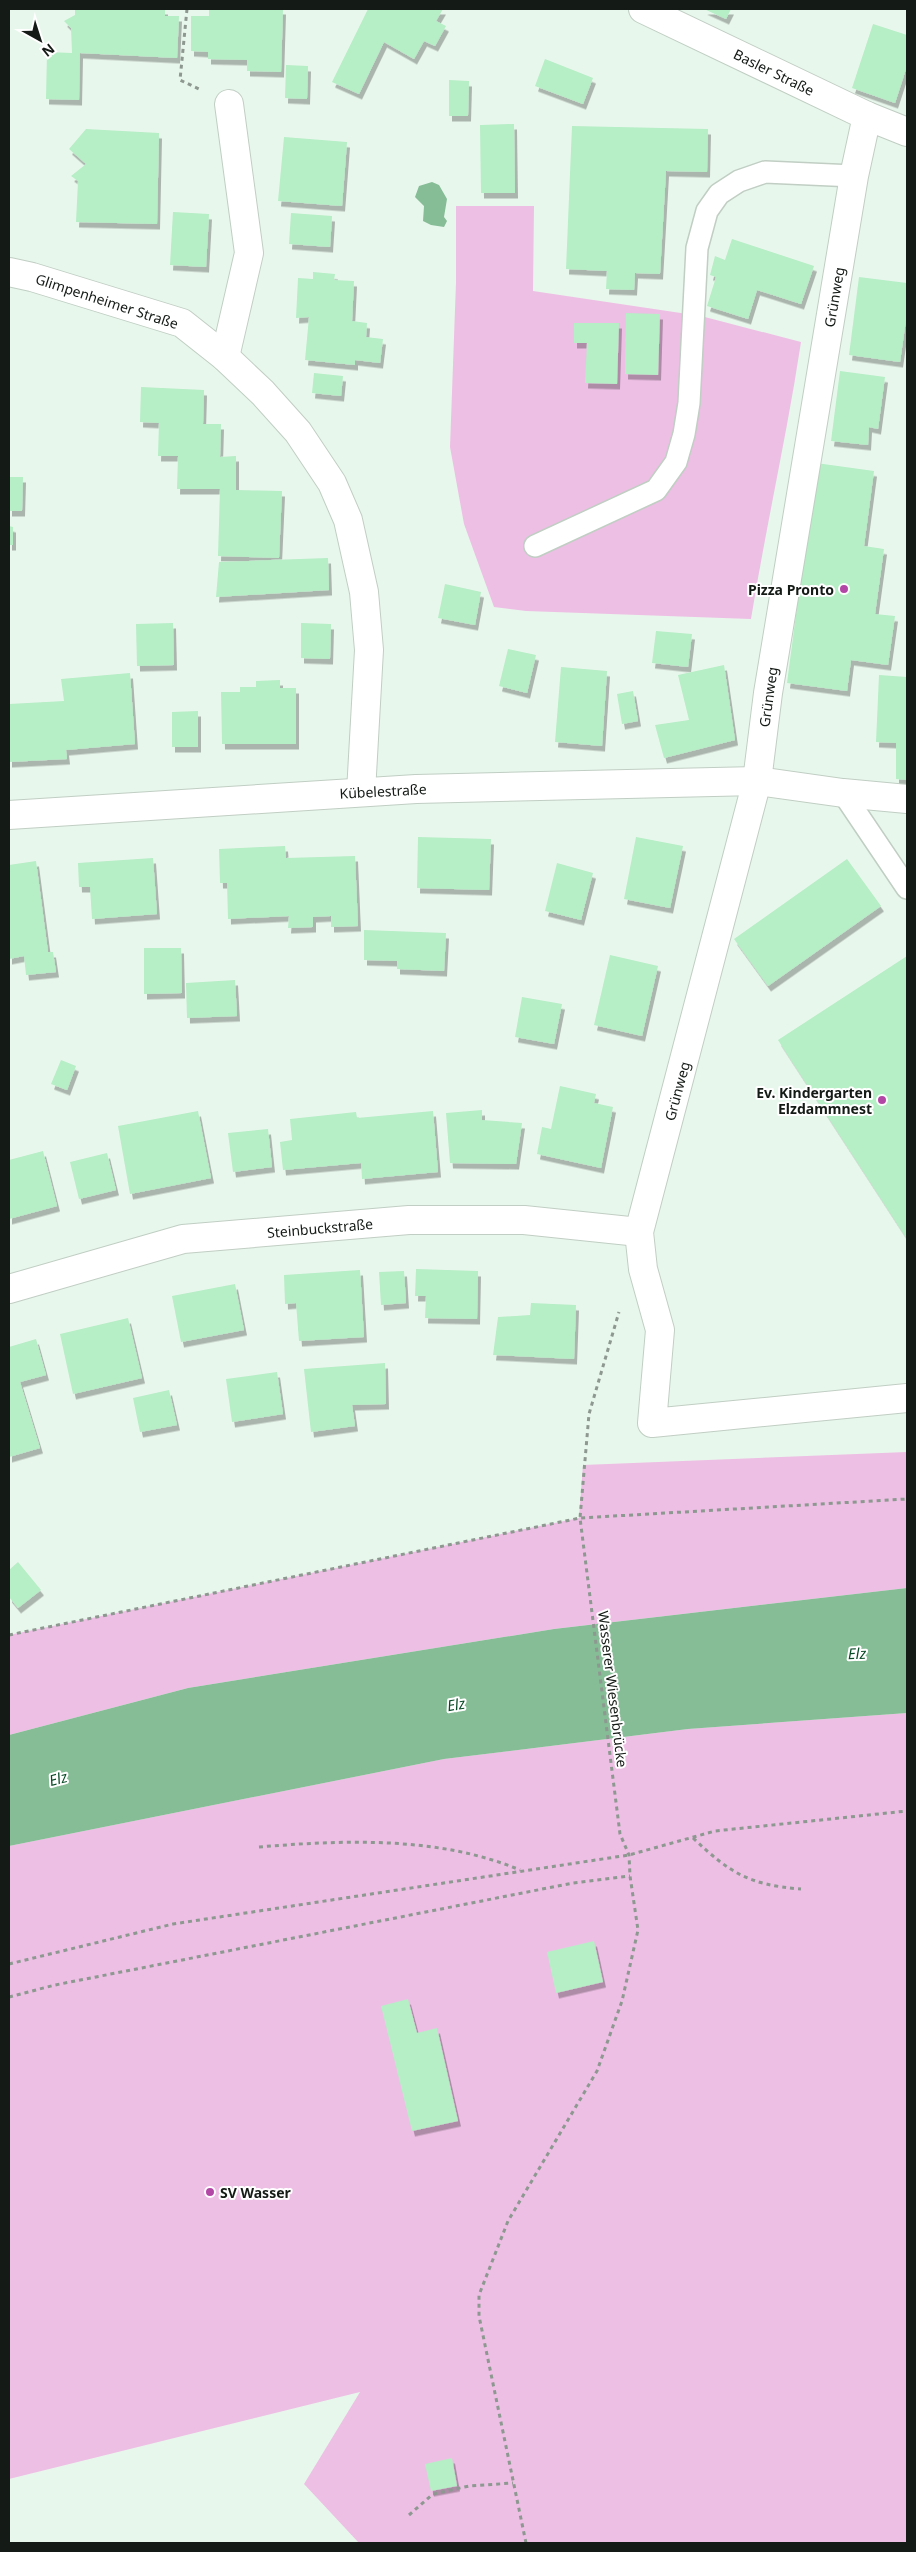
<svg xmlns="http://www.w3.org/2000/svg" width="916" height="2552" viewBox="0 0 916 2552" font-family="'Noto Sans',sans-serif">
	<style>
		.green { fill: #edbfe4 }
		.water { fill: #86bc96 }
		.building { fill: #b6eec6; filter: url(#shadow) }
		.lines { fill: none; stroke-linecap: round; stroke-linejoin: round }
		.service-casing { stroke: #c0cec3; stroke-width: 24 }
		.minor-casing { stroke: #c0cec3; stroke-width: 30 }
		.tertiary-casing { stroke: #c0cec3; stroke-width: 30 }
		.path { stroke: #8d9890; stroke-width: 3; stroke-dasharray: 4 4; stroke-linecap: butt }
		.service { stroke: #fff; stroke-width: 21 }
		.minor { stroke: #fff; stroke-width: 28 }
		.tertiary { stroke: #fff; stroke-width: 28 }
		.poi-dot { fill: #b347a6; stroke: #fff; stroke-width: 2 }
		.labels { text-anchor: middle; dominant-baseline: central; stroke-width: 4; stroke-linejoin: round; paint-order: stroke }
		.street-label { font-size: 14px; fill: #141a16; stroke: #fff }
		.poi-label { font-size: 14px; font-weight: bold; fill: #141a16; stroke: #fff; text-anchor: end }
		.water-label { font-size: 15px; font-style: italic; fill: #084a26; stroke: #fff }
	</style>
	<defs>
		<filter id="shadow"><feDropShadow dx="3" dy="5.5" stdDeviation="0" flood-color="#0004"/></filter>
	</defs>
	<rect width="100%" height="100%" fill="#e8f7ec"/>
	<!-- green -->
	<g class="green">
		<path d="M456 206H534L533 291 701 316 801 342C787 435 766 526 751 619L526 611 494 607 464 524 450 447 456 282Z"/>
		<path d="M907 1452V1588L554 1629 188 1688 9 1735V1635L579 1518 583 1465Z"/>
		<path d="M907 1713V2543H359L304 2484 360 2392 9 2479V1846L444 1759 688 1729Z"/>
	</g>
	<!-- water -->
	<g class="water">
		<path d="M432 182 439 185 447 199 444 217 447 221 444 227 431 225 423 221 424 206 415 197 419 186Z"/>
		<path d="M907 1588V1713L688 1729 444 1759 9 1846V1735L188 1688 554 1629Z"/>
	</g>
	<!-- building -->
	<g class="building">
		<path d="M75 9H165V16H179L177 58 80 53 79 100 46 99 47 52 72 53 71 28 64 21 75 15Z"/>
		<path d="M209 9H283L281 72 247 71V60L208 59V52L191 51V16H209Z"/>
		<path d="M368 9H443L436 21 446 26 435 46 424 41 414 59 384 42 359 94 332 82Z"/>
		<path d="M704 9H731L726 19Z"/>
		<path d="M873 24 907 35V66L895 103 852 88Z"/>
		<path d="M545 59 593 78 583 104 535 86Z"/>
		<path d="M286 65 308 66 307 99 285 98Z"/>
		<path d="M449 80 469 81 468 116H449Z"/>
		<path d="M514 124 515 193H481L480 125Z"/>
		<path d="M572 126 708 129 707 172 666 171 660 274 635 273 634 290 606 289 607 271 566 269Z"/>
		<path d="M86 129 159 133 157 224 76 222 78 181 71 176 86 164 69 149Z"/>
		<path d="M284 137 347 142 342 206 278 201Z"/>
		<path d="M173 212 209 214 206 267 170 265Z"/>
		<path d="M291 213 332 216 330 247 289 244Z"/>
		<path d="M732 239 814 266 801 304 757 290 748 319 707 306 716 277 710 275 715 256 725 260Z"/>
		<path d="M313 272 335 274 334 280 354 281 352 321 367 323 366 337 383 339 380 363 355 360V365L305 360 309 317 296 318 298 278 313 279Z"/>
		<path d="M859 277 907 283V313L900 362 849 355Z"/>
		<path d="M626 313 660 314 658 375 625 374Z"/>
		<path d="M574 323H619L617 384 585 383 587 343H574Z"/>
		<path d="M840 371 885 377 878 429 869 427 868 445 831 441Z"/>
		<path d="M314 373 343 376 341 396 312 393Z"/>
		<path d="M141 387 204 390 203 424H221L220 457 236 456V490L282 491 279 558 218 556 220 489H177L178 456H158L159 423 140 422Z"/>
		<path d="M816 463 874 471 864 546 884 549 875 614 895 616 888 665 851 660 847 691 787 683Z"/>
		<path d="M9 477H23L22 511H9Z"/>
		<path d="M9 526 13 527V545H9Z"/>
		<path d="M328 558 329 590 216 597 219 562Z"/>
		<path d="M445 584 481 592 475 625 438 618Z"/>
		<path d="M173 623 174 665 137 666 136 624Z"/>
		<path d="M301 623 331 624 330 659 301 658Z"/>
		<path d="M656 631 692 634 688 667 652 663Z"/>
		<path d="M508 649 536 655 527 693 499 686Z"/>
		<path d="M724 665 735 740 664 758 655 725 689 720 678 675Z"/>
		<path d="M561 667 607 671 602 746 555 742Z"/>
		<path d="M130 673 135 744 66 750 67 759 9 762V704L64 701 61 679Z"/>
		<path d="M879 675 907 677V780L896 779V743L876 742Z"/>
		<path d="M280 680V688H296V744H222L221 692H240V687H256V681Z"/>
		<path d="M633 691 638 721 622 724 617 694Z"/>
		<path d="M198 711V747H172V712Z"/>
		<path d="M418 837 491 839 489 890 417 888Z"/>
		<path d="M636 837 683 846 670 908 624 899Z"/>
		<path d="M285 846 286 858 355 856 358 926 331 927V916L313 917V927L288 928 289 916 228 919 227 883H220L219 849Z"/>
		<path d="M153 858 157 914 92 919 90 887H79L78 863Z"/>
		<path d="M847 859 881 906 768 986 734 939Z"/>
		<path d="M36 861 48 952H53L56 972 26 975 24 956 9 959V865Z"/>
		<path d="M557 863 593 873 581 920 545 911Z"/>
		<path d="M364 930 446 933 444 971 397 969V961L364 960Z"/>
		<path d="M144 948H181L182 993 144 994Z"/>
		<path d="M610 955 658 966 642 1036 594 1025Z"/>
		<path d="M907 956V1239L778 1040Z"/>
		<path d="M235 980 237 1016 187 1018 186 983Z"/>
		<path d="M522 997 562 1004 554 1044 515 1037Z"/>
		<path d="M61 1060 76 1066 67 1090 51 1084Z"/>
		<path d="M560 1086 596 1094 594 1103 613 1107 601 1168 537 1154 542 1127 551 1129Z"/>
		<path d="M482 1110V1120L522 1123 516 1164 450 1163 446 1113Z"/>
		<path d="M198 1111 211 1178 130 1194 118 1126Z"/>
		<path d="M433 1111 438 1172 362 1179 361 1163 283 1170 280 1142 292 1140 290 1119 356 1112 357 1118Z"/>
		<path d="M268 1129 272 1167 233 1172 228 1133Z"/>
		<path d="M43 1151 57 1206 9 1219V1160Z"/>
		<path d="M107 1153 116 1190 79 1199 70 1162Z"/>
		<path d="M416 1269 478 1271 477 1319 425 1318 426 1296H415Z"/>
		<path d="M360 1270 364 1337 299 1341 296 1303 285 1304 284 1275Z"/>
		<path d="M404 1271 406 1303 381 1305 379 1272Z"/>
		<path d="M235 1284 244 1330 181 1342 172 1296Z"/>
		<path d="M531 1303 576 1305 574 1359 493 1355 498 1317 530 1315Z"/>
		<path d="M128 1318 142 1378 73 1394 60 1334Z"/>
		<path d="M36 1339 46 1375 20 1382 40 1448 9 1457V1347Z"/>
		<path d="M385 1363 386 1404 352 1405 355 1426 311 1432 304 1369Z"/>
		<path d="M277 1372 283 1414 232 1422 226 1379Z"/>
		<path d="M169 1390 177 1425 140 1432 133 1398Z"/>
		<path d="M18 1562 41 1590 18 1608 9 1597V1570Z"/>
		<path d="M594 1941 603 1982 556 1993 547 1952Z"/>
		<path d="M408 1999 417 2033 437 2028 458 2121 412 2131 381 2006Z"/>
		<path d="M452 2458 457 2486 431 2491 425 2464Z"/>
	</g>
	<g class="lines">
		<!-- service casing -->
		<g class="service-casing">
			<g id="service">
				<path d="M535 546 656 490 676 462 684 434 689 403 697 248 707 211 719 194 739 181 765 172 854 176"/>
				<path d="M843 793 907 888"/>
			</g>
		</g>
		<!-- minor casing -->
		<g class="minor-casing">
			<g id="minor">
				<path d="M867 116 854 176 768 693 757 781 639 1232 643 1269 660 1330 652 1423 907 1398"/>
				<path d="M9 272 32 277 182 323 225 357 263 393 298 432 332 483 348 520 364 592 369 650 361 792"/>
				<path d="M225 357 249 253 229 104"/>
				<path d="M9 815 416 789 757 781 843 793 907 799"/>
				<path d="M9 1289 183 1239 409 1220H524L639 1232"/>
			</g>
		</g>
		<!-- tertiary casing -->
		<g class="tertiary-casing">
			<path id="tertiary" d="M643 9 867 116 907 132"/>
		</g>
		<!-- path -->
		<g class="path">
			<path d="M187 9 180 80 199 89"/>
			<path d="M9 1635 580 1518 907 1499"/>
			<path d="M693 1838C730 1873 749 1885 801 1889"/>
			<path d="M259 1847C344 1840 439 1836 520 1870"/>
			<path d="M9 1964 173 1924 629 1855 715 1831 907 1811"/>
			<path d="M9 1997 55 1985 573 1883 630 1876"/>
			<path d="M409 2515 433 2494 469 2486 513 2483"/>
			<path d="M526 2543 479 2316V2295L508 2221 597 2071 622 2001 638 1930 630 1876 629 1855 620 1834 580 1518 589 1414 619 1312"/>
		</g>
		<!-- service -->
		<use href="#service" class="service"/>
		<!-- minor -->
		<use href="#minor" class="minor"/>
		<!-- tertiary -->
		<use href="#tertiary" class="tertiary"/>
	</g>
	<!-- markers -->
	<g class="poi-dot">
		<circle cx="844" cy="589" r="5"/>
		<circle cx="882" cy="1100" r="5"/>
		<circle cx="210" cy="2192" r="5"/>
	</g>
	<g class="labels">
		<!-- street labels -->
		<g class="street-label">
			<text transform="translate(774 72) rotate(26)">Basler Straße</text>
			<text transform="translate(834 297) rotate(-80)">Grünweg</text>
			<text transform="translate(107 301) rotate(18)">Glimpenheimer Straße</text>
			<text transform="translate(768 697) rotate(-82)">Grünweg</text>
			<text transform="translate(383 791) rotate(-3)">Kübelestraße</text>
			<text transform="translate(677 1091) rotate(-75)">Grünweg</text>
			<text transform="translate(320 1228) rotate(-5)">Steinbuckstraße</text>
			<text transform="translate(613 1689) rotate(83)">Wasserer Wiesenbrücke</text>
		</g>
		<!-- poi labels -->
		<g class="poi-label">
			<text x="834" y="589">Pizza Pronto</text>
			<text x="872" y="1092">Ev. Kindergarten<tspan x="872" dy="16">Elzdammnest</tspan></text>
			<text x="220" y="2192" text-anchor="start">SV Wasser</text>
		</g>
		<!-- water labels -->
		<g class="water-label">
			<text transform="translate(857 1653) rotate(-2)">Elz</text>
			<text transform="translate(456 1704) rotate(-9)">Elz</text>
			<text transform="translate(58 1778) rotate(-15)">Elz</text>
		</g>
	</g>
	<!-- border -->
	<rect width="916" height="2552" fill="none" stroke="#141a16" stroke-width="20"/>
	<!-- north arrow -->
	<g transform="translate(40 40) rotate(141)" stroke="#ffffff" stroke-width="4" paint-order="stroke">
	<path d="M0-4L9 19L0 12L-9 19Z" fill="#141a16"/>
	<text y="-8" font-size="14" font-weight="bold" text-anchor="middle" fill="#141a16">N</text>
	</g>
</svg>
